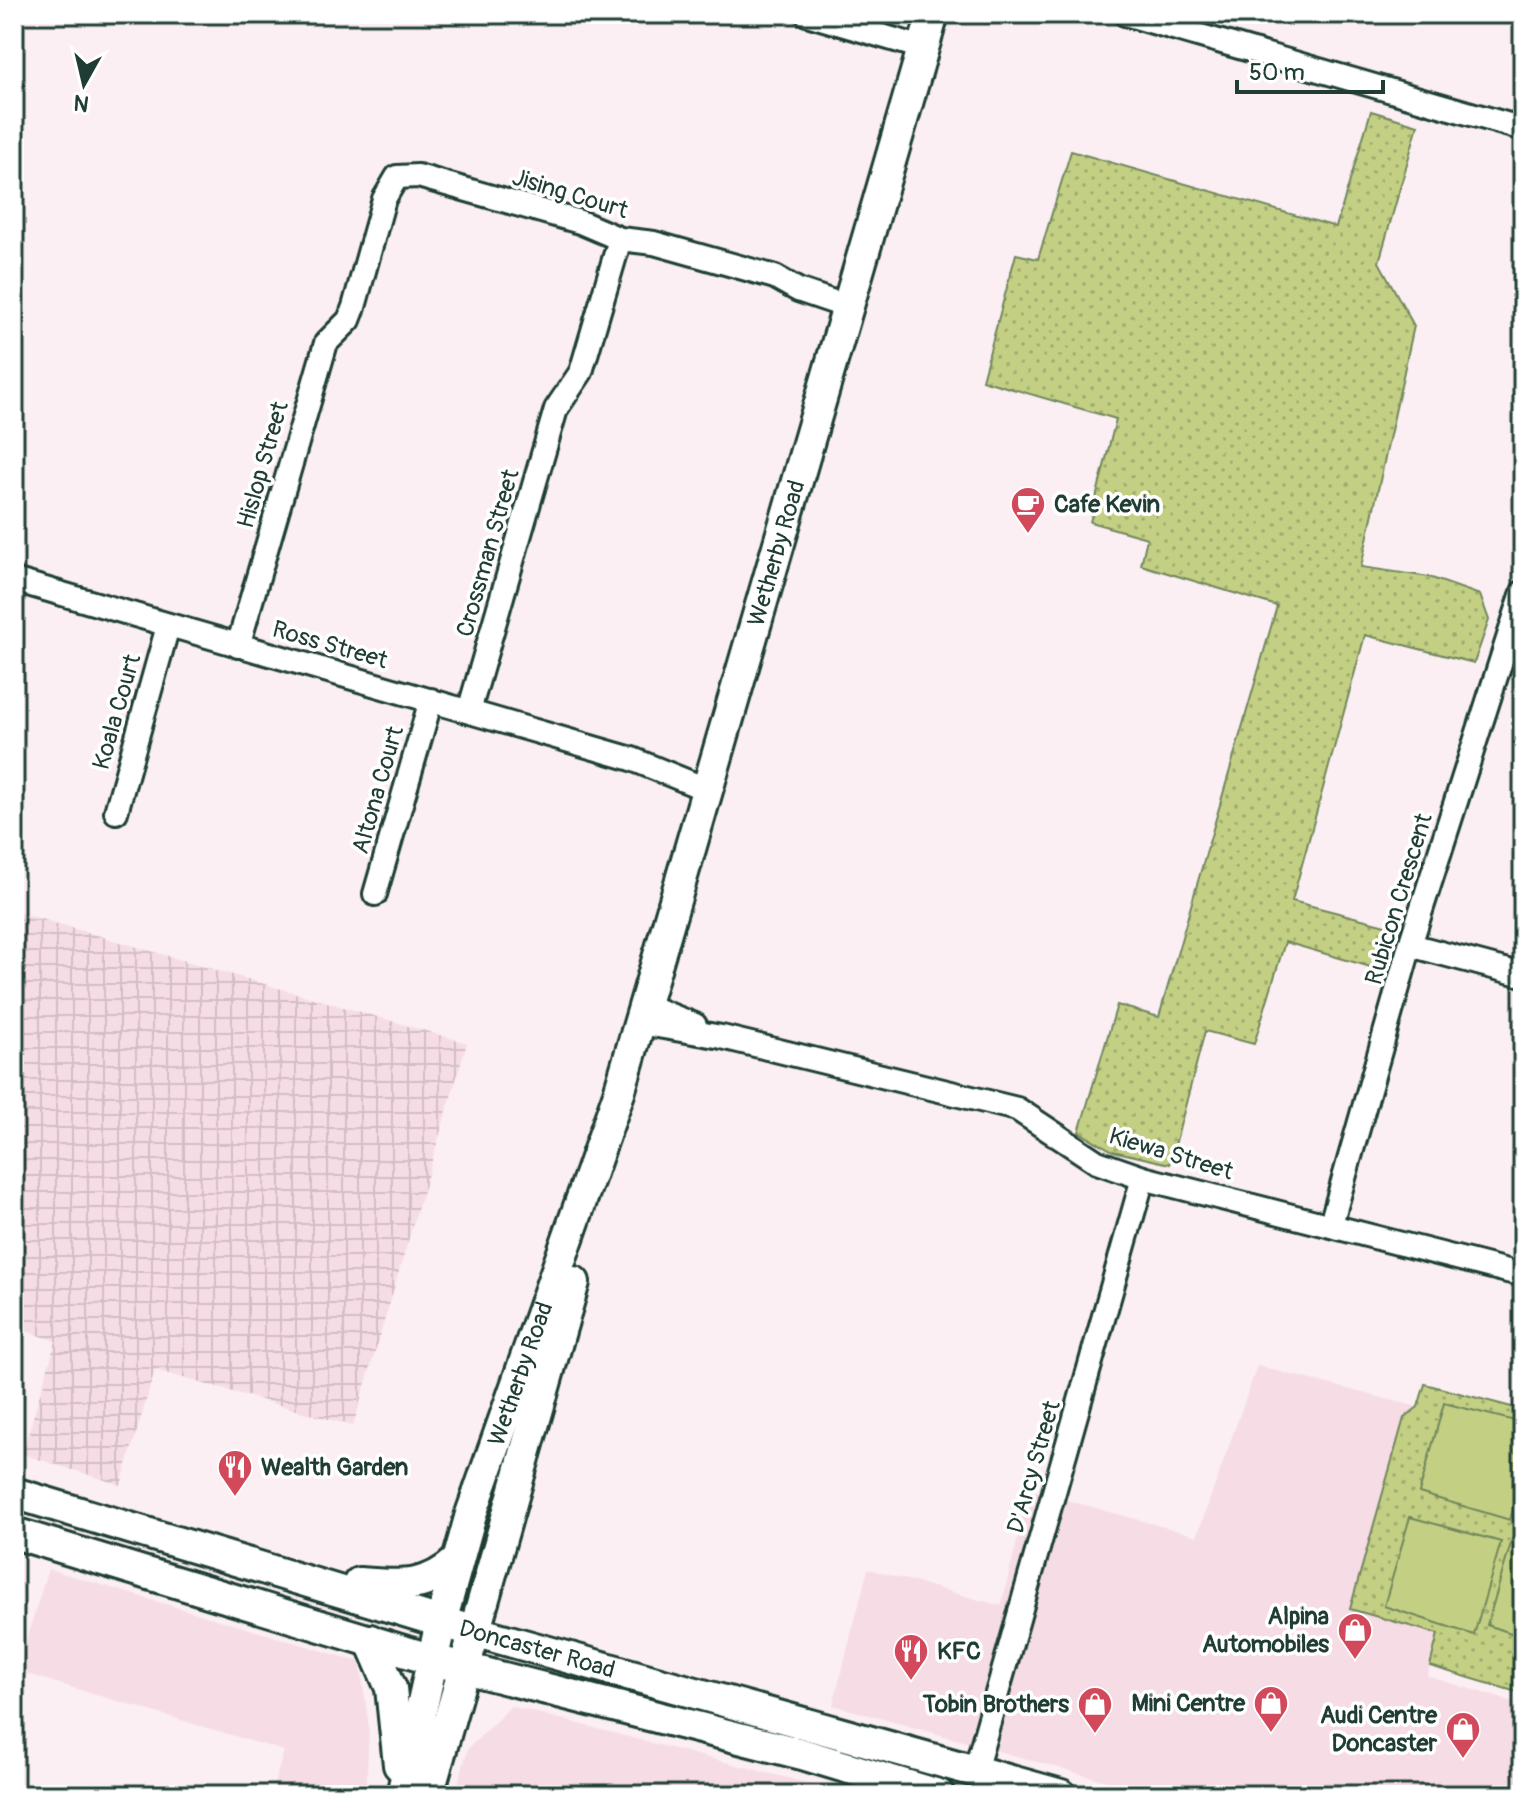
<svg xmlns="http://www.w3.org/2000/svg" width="1537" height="1809" viewBox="0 0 1537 1809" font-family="Pangolin,sans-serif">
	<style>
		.built { fill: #f6dce5 }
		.industrial { fill: url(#industrial-grid) }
		.grass { fill: url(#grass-dots); stroke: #71865c; stroke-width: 2 }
		.garden { fill: #c3d084; stroke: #71865c; stroke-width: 2 }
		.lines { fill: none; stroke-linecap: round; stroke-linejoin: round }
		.minor-casing { stroke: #1f3d34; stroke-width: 28 }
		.major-casing { stroke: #1f3d34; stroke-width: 36 }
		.minor { stroke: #fff; stroke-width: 22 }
		.major { stroke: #fff; stroke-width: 30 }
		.labels { text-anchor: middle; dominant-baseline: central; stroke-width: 7; stroke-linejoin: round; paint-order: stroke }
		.street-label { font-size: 24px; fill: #1f3d34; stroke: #fff }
		.poi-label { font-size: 24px; font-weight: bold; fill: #1f3d34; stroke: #fff; text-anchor: end }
	</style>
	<defs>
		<pattern id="industrial-grid" width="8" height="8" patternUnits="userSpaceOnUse" patternTransform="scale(2)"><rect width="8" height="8" fill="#f6dce5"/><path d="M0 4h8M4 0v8" fill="none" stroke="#d2bec5"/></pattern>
		<pattern id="grass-dots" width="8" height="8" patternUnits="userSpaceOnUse" patternTransform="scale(2)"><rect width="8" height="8" fill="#c3d084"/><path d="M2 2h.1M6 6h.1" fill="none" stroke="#9eaa6d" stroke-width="1.8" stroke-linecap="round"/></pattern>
	</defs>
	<rect width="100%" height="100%" fill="#fbeff3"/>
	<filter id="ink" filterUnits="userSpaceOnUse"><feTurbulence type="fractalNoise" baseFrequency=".0125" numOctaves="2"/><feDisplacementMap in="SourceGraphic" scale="16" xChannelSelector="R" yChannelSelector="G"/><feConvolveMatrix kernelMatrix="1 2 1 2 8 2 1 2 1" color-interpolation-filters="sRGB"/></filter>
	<g filter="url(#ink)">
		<!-- built -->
		<g class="built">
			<path d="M1257 1366 1418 1407 1439 1634 1427 1676 1523 1705V1795H1156L833 1705 868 1569 1001 1606 1030 1490 1197 1536Z"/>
			<path d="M48 1569 360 1662 369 1728 366 1795H271L284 1751 17 1671Z"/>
			<path d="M511 1706 670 1748 854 1795H455L468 1749Z"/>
		</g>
		<!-- industrial -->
		<path class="industrial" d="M14 911 467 1043 353 1426 155 1370 121 1485 22 1454 56 1341 14 1327Z"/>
		<!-- grass -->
		<g class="grass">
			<path d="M1371 111 1418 125 1379 262 1414 326 1361 567 1429 577 1480 595 1489 620 1474 663 1365 635 1292 901 1393 927 1381 970 1285 942 1254 1044 1205 1031 1170 1164 1113 1151 1079 1132 1117 1005 1159 1017 1277 606 1141 565 1147 538 1090 522 1116 419 982 380 1016 254 1038 259 1071 151 1336 227Z"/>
			<path d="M1425 1384 1523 1410V1694L1430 1666 1438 1634 1350 1609 1404 1418 1418 1407Z"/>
		</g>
		<!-- garden -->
		<g class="garden">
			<path d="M1444 1403 1523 1423V1476L1510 1520 1419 1493Z"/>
			<path d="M1410 1517 1501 1542 1474 1635 1384 1606Z"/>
			<path d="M1514 1533 1523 1536V1637L1487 1625Z"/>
		</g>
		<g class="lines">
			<!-- minor casing -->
			<g class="minor-casing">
				<g id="minor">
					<path d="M807 14 923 48"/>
					<path d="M1125 14 1523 129"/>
					<path d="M14 580 632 759 708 790"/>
					<path d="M238 646 326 343 349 320 354 307 384 199 397 177 418 176 580 222 620 239 654 243 775 277 798 290 848 307"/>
					<path d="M469 711 556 409 581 372 620 239"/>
					<path d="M116 812 168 626"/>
					<path d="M375 894 431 700"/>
					<path d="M1410 945 1523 975"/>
					<path d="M645 1005 695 1025"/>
					<path d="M640 1023 722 1037 1017 1109 1097 1162 1143 1178 1523 1275"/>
					<path d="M1331 1224 1410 945 1523 592"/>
					<path d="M975 1771 1143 1178"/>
				</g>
			</g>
			<!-- major casing -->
			<g class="major-casing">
				<g id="major">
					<path id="s1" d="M14 1493 441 1622 1061 1795"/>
					<path d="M14 1533 433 1660 802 1754 939 1795"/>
					<path d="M359 1583C399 1586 426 1590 457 1561"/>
					<path d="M370 1640 391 1688 399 1765"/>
					<path id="s2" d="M402 1795 441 1622 471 1514 619 1093 933 14"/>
					<path d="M428 1795 574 1282"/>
				</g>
			</g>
			<!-- minor -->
			<use href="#minor" class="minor"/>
			<!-- major -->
			<use href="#major" class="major"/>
		</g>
	</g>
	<!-- icons -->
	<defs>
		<g id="cafe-pin" transform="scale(1.8)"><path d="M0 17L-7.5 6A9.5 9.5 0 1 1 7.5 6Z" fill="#d1495b" stroke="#fff"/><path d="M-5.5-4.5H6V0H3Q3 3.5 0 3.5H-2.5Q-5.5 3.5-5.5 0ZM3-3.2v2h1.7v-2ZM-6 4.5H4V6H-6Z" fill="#fff"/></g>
		<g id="restaurant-pin" transform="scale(1.8)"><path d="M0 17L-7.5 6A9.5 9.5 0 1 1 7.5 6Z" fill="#d1495b" stroke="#fff"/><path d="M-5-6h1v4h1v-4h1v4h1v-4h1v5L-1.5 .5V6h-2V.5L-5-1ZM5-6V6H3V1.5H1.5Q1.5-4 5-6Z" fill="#fff"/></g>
		<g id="shop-pin" transform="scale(1.8)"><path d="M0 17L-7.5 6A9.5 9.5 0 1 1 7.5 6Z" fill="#d1495b" stroke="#fff"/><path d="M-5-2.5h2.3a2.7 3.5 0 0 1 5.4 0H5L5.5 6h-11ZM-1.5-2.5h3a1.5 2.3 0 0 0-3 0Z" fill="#fff"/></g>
	</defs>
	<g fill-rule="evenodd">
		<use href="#cafe-pin" x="1028" y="504"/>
		<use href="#restaurant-pin" x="235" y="1467"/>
		<use href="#shop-pin" x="1355" y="1630"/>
		<use href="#restaurant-pin" x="911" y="1651"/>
		<use href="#shop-pin" x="1271" y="1703"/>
		<use href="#shop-pin" x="1095" y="1704"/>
		<use href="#shop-pin" x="1463" y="1729"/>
	</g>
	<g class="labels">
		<!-- street labels -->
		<g class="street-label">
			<text transform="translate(570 194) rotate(17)">Jising Court</text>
			<text transform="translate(263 465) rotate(-74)">Hislop Street</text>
			<text transform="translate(488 553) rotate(-74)">Crossman Street</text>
			<text stroke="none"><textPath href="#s2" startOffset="1298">Wetherby Road</textPath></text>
			<text transform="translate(330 645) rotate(16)">Ross Street</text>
			<text transform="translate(117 712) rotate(-74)">Koala Court</text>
			<text transform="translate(378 790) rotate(-74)">Altona Court</text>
			<text transform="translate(1399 899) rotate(-73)">Rubicon Crescent</text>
			<text transform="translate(1171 1154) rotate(17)">Kiewa Street</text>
			<text stroke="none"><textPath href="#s2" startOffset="438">Wetherby Road</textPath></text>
			<text transform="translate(1034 1467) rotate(-74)">D'Arcy Street</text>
			<text stroke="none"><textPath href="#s1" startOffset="546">Doncaster Road</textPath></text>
		</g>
		<!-- poi labels -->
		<g class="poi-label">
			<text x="1054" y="504" text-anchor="start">Cafe Kevin</text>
			<text x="261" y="1467" text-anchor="start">Wealth Garden</text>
			<text x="1329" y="1616">Alpina<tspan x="1329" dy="28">Automobiles</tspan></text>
			<text x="937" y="1651" text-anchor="start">KFC</text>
			<text x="1245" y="1703">Mini Centre</text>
			<text x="1069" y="1704">Tobin Brothers</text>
			<text x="1437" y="1715">Audi Centre<tspan x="1437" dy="28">Doncaster</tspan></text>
		</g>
	</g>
	<!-- margin -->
	<rect width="1537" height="1809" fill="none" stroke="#fff" stroke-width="48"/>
	<rect x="24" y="24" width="1489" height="1761" fill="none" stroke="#1f3d34" stroke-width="3" filter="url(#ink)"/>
	<!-- north arrow -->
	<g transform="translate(84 84) rotate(188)" stroke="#ffffff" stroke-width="6" paint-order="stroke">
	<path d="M0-6L14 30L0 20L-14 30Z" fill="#1f3d34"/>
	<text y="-12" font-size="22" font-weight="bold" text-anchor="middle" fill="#1f3d34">N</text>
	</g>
	<!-- scale -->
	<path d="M1237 80v12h146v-12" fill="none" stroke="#1f3d34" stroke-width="4"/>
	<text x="1249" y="80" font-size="24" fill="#1f3d34" stroke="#ffffff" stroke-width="6" paint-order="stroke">50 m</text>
</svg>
